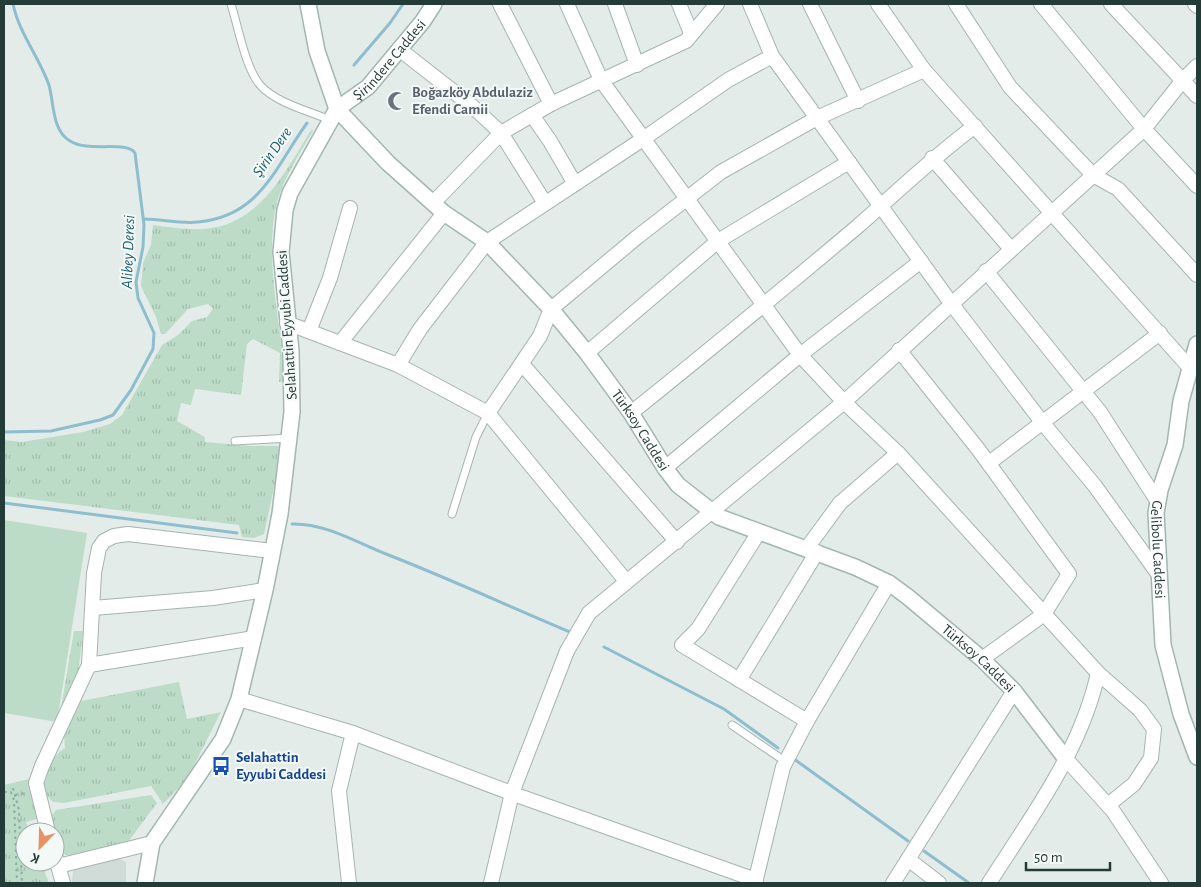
<svg xmlns="http://www.w3.org/2000/svg" width="1201" height="887" viewBox="0 0 1201 887" font-family="'Alegreya Sans',sans-serif">
	<style>
		.built { fill: #d1dcd8 }
		.grass { fill: url(#grass-tufts) }
		.pitch { fill: #bddcc8 }
		.lines { fill: none; stroke-linecap: round; stroke-linejoin: round }
		.stream { stroke: #8ebece; stroke-width: 3 }
		.lane-casing { stroke: #a6b4b0; stroke-width: 9 }
		.street-casing { stroke: #a6b4b0; stroke-width: 16 }
		.secondary-casing { stroke: #a2b7b1; stroke-width: 18 }
		.path { stroke: #85aea5; stroke-width: 2; stroke-dasharray: 2.5 4; stroke-linecap: butt }
		.lane { stroke: #fff; stroke-width: 7 }
		.street { stroke: #fff; stroke-width: 14 }
		.secondary { stroke: #fff; stroke-width: 15 }
		.labels { text-anchor: middle; dominant-baseline: central; stroke-width: 4; stroke-linejoin: round; paint-order: stroke }
		.street-label { font-size: 15px; fill: #243c38; stroke: #f3f9f6 }
		.worship-label { font-size: 15px; font-weight: bold; fill: #5b616d; stroke: #f3f9f6; text-anchor: start }
		.transit-label { font-size: 15px; font-weight: bold; fill: #164399; stroke: #f3f9f6; text-anchor: start }
		.water-label { font-size: 16px; font-style: italic; fill: #215f75; stroke: #f3f9f6 }
	</style>
	<defs>
		<pattern id="grass-tufts" width="24" height="20" patternUnits="userSpaceOnUse" patternTransform="scale(1.25)"><rect width="24" height="20" fill="#bddcc8"/><path d="M3 7l-1-3M5 7V3M7 7l1-3M15 17l-1-3M17 17v-4M19 17l1-3" fill="none" stroke="#a2bead"/></pattern>
	</defs>
	<rect width="100%" height="100%" fill="#e3ece9"/>
	<!-- built -->
	<path class="built" d="M115 856 126 862V883H72L73 871 78 867Z"/>
	<!-- grass -->
	<g class="grass">
		<path d="M312 129 313 131C300 153 284 177 277 202 263 259 282 323 284 381L279 382 280 353 253 339 247 344 241 395 195 389 191 405 181 403 177 421 205 437V442L251 446H279L275 483 264 534 254 538 242 537 239 525 4 496V440L22 442 83 432 110 424 122 415 162 345 178 335 192 321 207 317 213 309 208 304 188 309 165 334H161L156 317 141 286 143 263 151 245 153 225C169 227 186 230 203 229 260 226 285 171 312 129Z"/>
		<path d="M74 631H83L78 675 60 714Z"/>
		<path d="M179 682 187 719 221 712 187 779 163 804 151 786 64 803 53 802 42 791C43 775 51 756 65 748L64 737 81 701Z"/>
		<path d="M29 779 40 818 26 822 30 832H25V862H41L49 883H4V785Z"/>
		<path d="M151 795 157 803 125 846 74 858 62 853 51 816 56 810Z"/>
	</g>
	<!-- pitch -->
	<path class="pitch" d="M4 520 87 533 57 722 4 713Z"/>
	<g class="lines">
		<!-- stream -->
		<g class="stream">
			<path d="M354 65 390 23 403 4"/>
			<path d="M144 219C162 219 180 224 198 222 261 216 275 167 307 123"/>
			<path d="M4 432 51 431 100 420 113 415 131 390 153 349 154 333 138 298 136 282 143 247 144 225 135 153C126 140 89 153 70 141 52 131 54 103 49 85 39 57 19 33 13 4"/>
			<path d="M4 503 237 533"/>
			<path d="M292 524C325 523 356 542 386 554 448 578 508 606 570 632"/>
			<path d="M604 647 724 709 778 748"/>
			<path d="M794 759 908 841"/>
			<path d="M924 851 969 883"/>
		</g>
		<!-- lane casing -->
		<g class="lane-casing">
			<g id="lane">
				<path d="M231 4C238 26 245 67 260 85 276 103 309 111 330 120"/>
				<path d="M235 441 290 438"/>
				<path d="M452 514 476 437 488 413"/>
				<path d="M732 725 786 762"/>
			</g>
		</g>
		<!-- street casing -->
		<g class="street-casing">
			<g id="street">
				<path d="M500 4 551 104"/>
				<path d="M567 4 601 80 800 355 844 402 898 453 1098 673 1140 710 1154 729 1151 758 1134 784 1108 805"/>
				<path d="M615 4 637 65"/>
				<path d="M679 4 691 33"/>
				<path d="M750 4 772 56 951 303 1042 422 1095 486 1159 575"/>
				<path d="M810 4 858 101"/>
				<path d="M878 4 924 70 1190 368"/>
				<path d="M956 4 1010 87 1093 175 1118 189 1197 275"/>
				<path d="M1041 4 1144 129 1197 186"/>
				<path d="M1111 4 1197 96"/>
				<path d="M1195 4 1197 6"/>
				<path d="M399 49 472 106 501 133 545 203"/>
				<path d="M532 115 550 141 575 184"/>
				<path d="M932 158 1011 249"/>
				<path d="M433 203 501 133 551 104 686 41 717 4"/>
				<path d="M986 271 1100 412 1158 502"/>
				<path d="M287 323 398 365 488 413 626 581"/>
				<path d="M309 331 330 278 350 208"/>
				<path d="M340 343 444 213"/>
				<path d="M899 350 978 449 1069 574 1044 614 982 659"/>
				<path d="M587 353 718 241 849 162"/>
				<path d="M522 364 677 542"/>
				<path d="M398 365 420 329 487 242 643 139 728 80 772 56"/>
				<path d="M488 413 540 336 551 309 636 238 721 172 817 118 924 70"/>
				<path d="M631 413C707 352 782 290 857 227 896 193 933 157 975 126"/>
				<path d="M989 463 1160 333"/>
				<path d="M665 468 800 355 921 261"/>
				<path d="M759 532 698 629 682 645 807 721"/>
				<path d="M807 548 840 503 898 453"/>
				<path d="M93 608 213 598 265 590"/>
				<path d="M89 665 254 638"/>
				<path d="M739 680 817 552"/>
				<path d="M239 699 353 733 519 796 756 880"/>
				<path d="M1066 759 1113 811 1161 883"/>
				<path d="M48 832 36 783 42 766 89 665 94 573 99 548 104 541 114 536 128 534 272 551"/>
				<path d="M55 855 63 883"/>
				<path d="M908 859 939 883"/>
				<path d="M58 866 152 843"/>
				<path d="M349 883 339 791 353 733"/>
				<path d="M491 883 512 793 567 651 589 613 844 402 1144 129 1183 80 1197 66"/>
				<path d="M755 883 783 767 807 721 889 583"/>
				<path d="M893 883 1014 691"/>
				<path d="M989 883C1031 817 1081 751 1098 673"/>
			</g>
		</g>
		<!-- secondary casing -->
		<g class="secondary-casing">
			<g id="secondary">
				<path id="s1" d="M308 4 317 51 337 109 388 163 444 213 487 242 551 309 587 353 631 413 665 468 678 485 719 517 855 567 889 583 908 597 982 659 1014 691 1066 759"/>
				<path id="s2" d="M1197 344 1181 401 1175 445 1160 490 1156 513 1163 645 1181 714 1197 757"/>
				<path id="s3" d="M145 883 152 843 223 739 239 699 265 590 280 514 292 412 291 351 281 252 285 210 290 193 337 109 368 87 423 21 434 4"/>
			</g>
		</g>
		<!-- path -->
		<g class="path">
			<path d="M13 788 19 810 22 883"/>
			<path d="M4 792H11L14 800 17 883"/>
			<path d="M15 795 25 793"/>
		</g>
		<!-- lane -->
		<use href="#lane" class="lane"/>
		<!-- street -->
		<use href="#street" class="street"/>
		<!-- secondary -->
		<use href="#secondary" class="secondary"/>
	</g>
	<!-- icons -->
	<defs>
		<g id="mosque-bare" transform="scale(1.5)"><path d="M3.5-4.9A6 6 0 1 0 3.5 4.9A5 5 0 1 1 3.5-4.9Z" fill="#6b7280" stroke="#f3f9f6" stroke-width="2.5" paint-order="stroke"/></g>
		<g id="bus-bare" transform="scale(1.5)"><path d="M-5-6H5V4H4V6H2V4H-2V6H-4V4H-5ZM-3.5-4V0h7V-4ZM-3.5 1.2v1.5H-2V1.2ZM2 1.2v1.5H3.5V1.2Z" fill="#1a4fb4" stroke="#f3f9f6" stroke-width="2.5" paint-order="stroke"/></g>
	</defs>
	<g fill-rule="evenodd">
		<use href="#mosque-bare" x="397" y="101"/>
		<use href="#bus-bare" x="221" y="766"/>
	</g>
	<g class="labels">
		<!-- street labels -->
		<g class="street-label">
			<text stroke="none"><textPath href="#s3" startOffset="891">Şirindere Caddesi</textPath></text>
			<text transform="translate(287 325) rotate(-94)">Selahattin Eyyubi Caddesi</text>
			<text stroke="none"><textPath href="#s1" startOffset="554">Türksoy Caddesi</textPath></text>
			<text stroke="none"><textPath href="#s2" startOffset="211">Gelibolu Caddesi</textPath></text>
			<text stroke="none"><textPath href="#s1" startOffset="972">Türksoy Caddesi</textPath></text>
		</g>
		<!-- worship labels -->
		<g class="worship-label">
			<text x="412" y="92">Boğazköy Abdulaziz<tspan x="412" dy="17">Efendi Camii</tspan></text>
		</g>
		<!-- transit labels -->
		<g class="transit-label">
			<text x="236" y="757">Selahattin<tspan x="236" dy="17">Eyyubi Caddesi</tspan></text>
		</g>
		<!-- water labels -->
		<g class="water-label">
			<text transform="translate(272 152) rotate(-55)">Şirin Dere</text>
			<text transform="translate(128 252) rotate(-88)">Alibey Deresi</text>
		</g>
	</g>
	<!-- border -->
	<rect width="1201" height="887" fill="none" stroke="#243c38" stroke-width="10"/>
	<!-- north arrow -->
	<g transform="translate(40 847) rotate(203)"><circle r="24" fill="#f3f9f6" stroke="#a0adaa"/>
	<path d="M0-4L9 19L0 12L-9 19Z" fill="#ea9063"/>
	<text y="-8" font-size="14" font-weight="bold" text-anchor="middle" fill="#243c38">K</text>
	</g>
	<!-- scale -->
	<path d="M1026 862v8h84v-8" fill="none" stroke="#243c38" stroke-width="2.5"/>
	<text x="1034" y="862" font-size="15" fill="#243c38" stroke="#f3f9f6" stroke-width="4" paint-order="stroke">50 m</text>
</svg>
